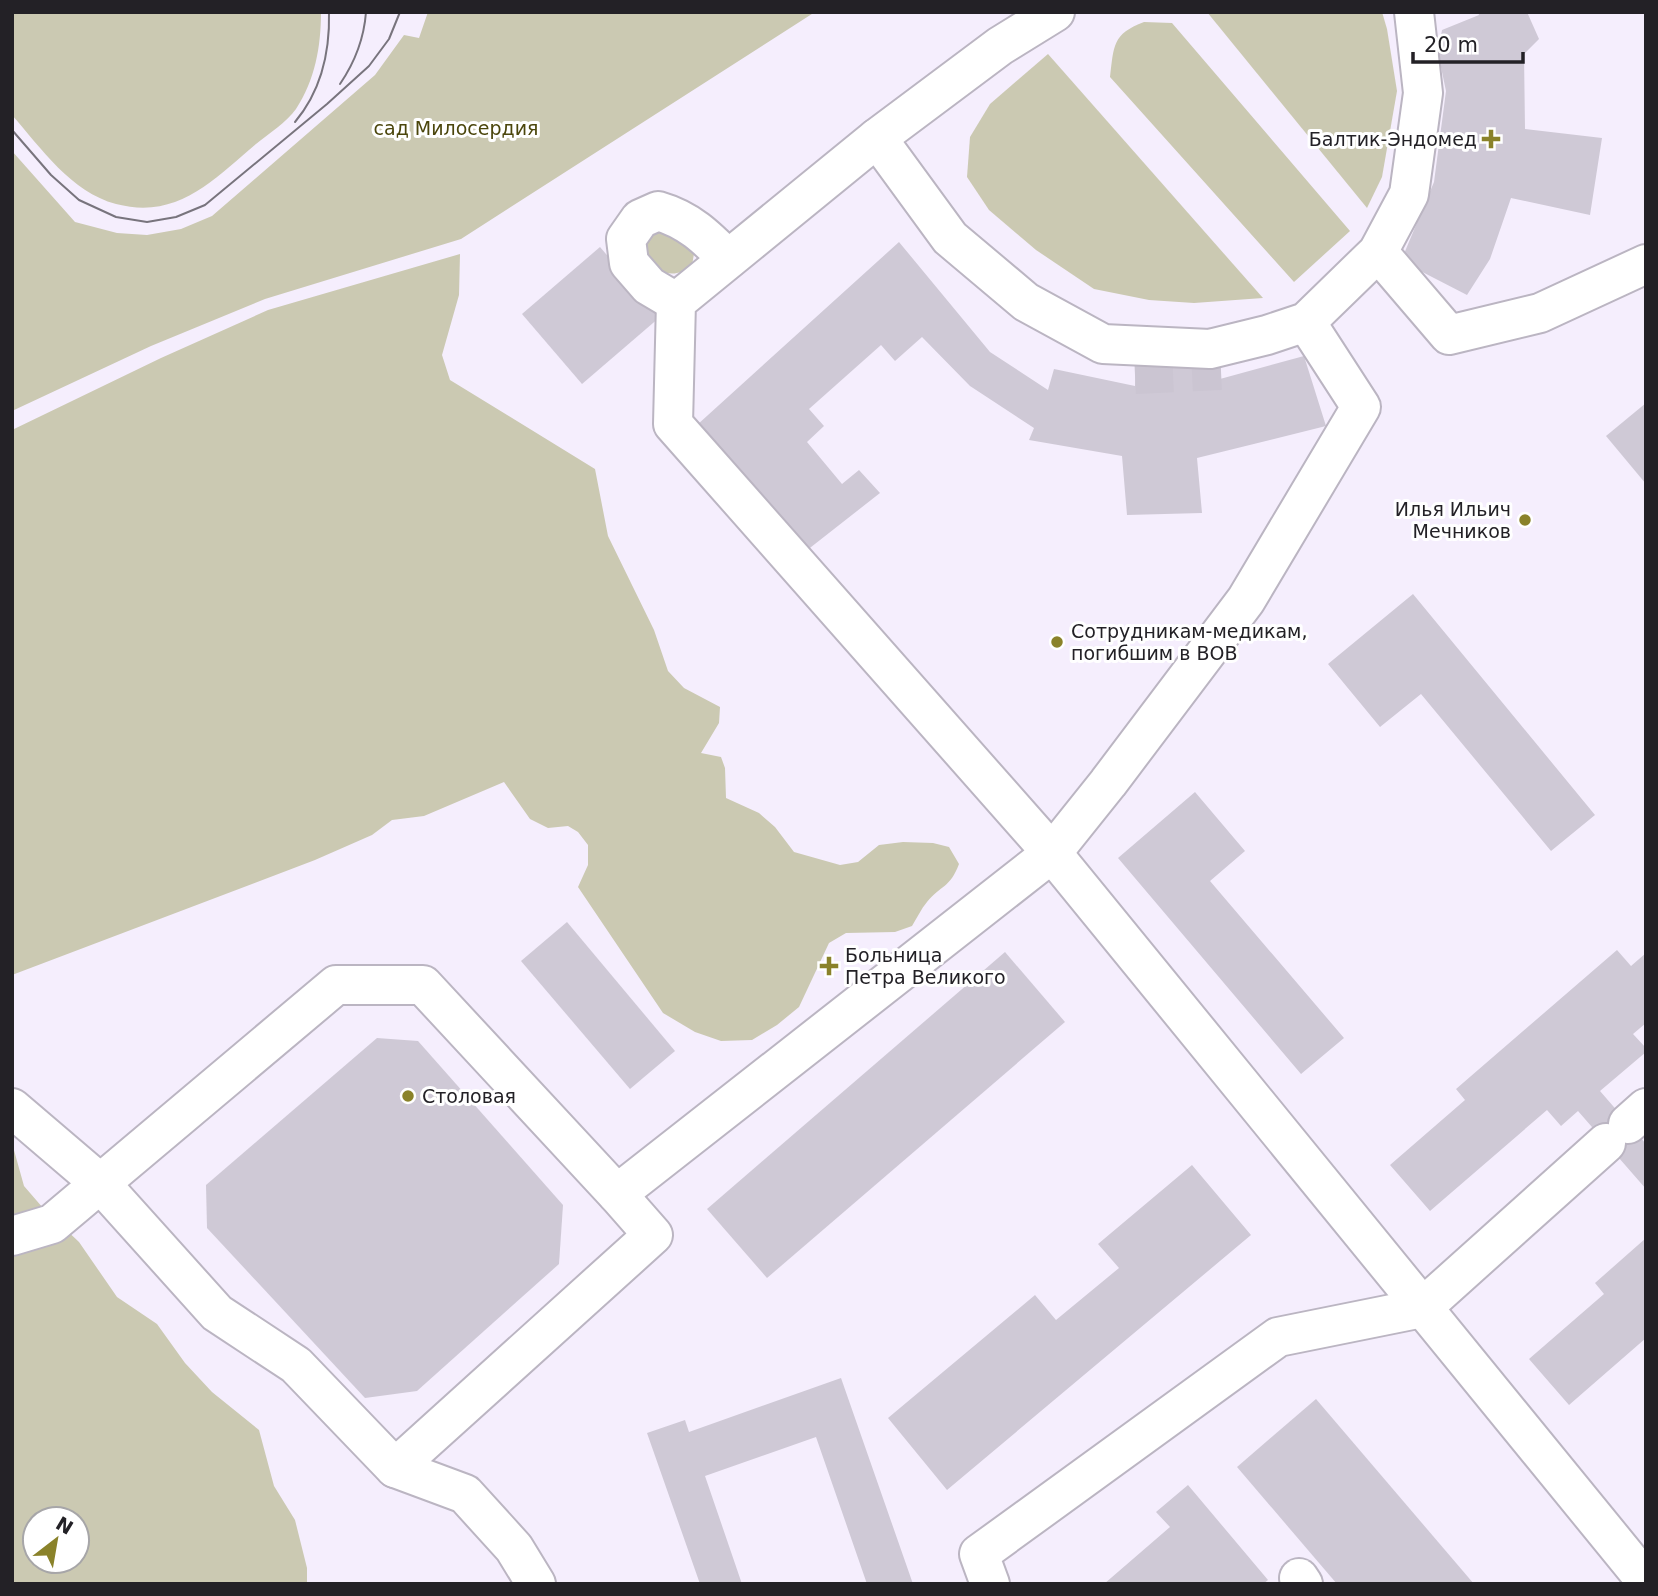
<svg xmlns="http://www.w3.org/2000/svg" width="1658" height="1596" viewBox="0 0 1658 1596" font-family="'DejaVu Sans',sans-serif">
	<style>
		.green { fill: #cbc9b2; fill-rule: evenodd }
		.building { fill: #cfc9d6 }
		.lines { fill: none; stroke-linecap: round; stroke-linejoin: round }
		.minor-tunnel { stroke: #cbc5d2; stroke-width: 38; stroke-dasharray: 38 19; stroke-linecap: butt }
		.minor-casing { stroke: #bbb5c2; stroke-width: 42 }
		.minor { stroke: #fff; stroke-width: 38 }
		.tram { stroke: #78747d; stroke-width: 2 }
		.poi-dot { fill: #8a822a; stroke: #fff; stroke-width: 2.5 }
		.labels { text-anchor: middle; dominant-baseline: central; stroke-width: 6; stroke-linejoin: round; paint-order: stroke }
		.park-label { font-size: 19px; fill: #4b460c; stroke: #fff }
		.poi-label { font-size: 19px; fill: #232126; stroke: #fff; text-anchor: start }
	</style>
	<rect width="100%" height="100%" fill="#f5eefd"/>
	<!-- green -->
	<g class="green">
		<path d="M12 12H321C321 47 315 80 296 109 287 122 268 134 256 144 213 180 178 220 116 204 71 192 41 148 12 115Z"/>
		<path d="M428 12H815L461 239 265 299 151 346 12 411V151L75 222 117 233 147 235 181 229 212 216 375 75 404 35 419 38Z"/>
		<path d="M1207 12H1382L1387 29 1397 91 1382 177 1367 208Z"/>
		<path d="M1144 22 1172 23 1350 231 1294 282 1110 77C1114 46 1112 34 1144 22Z"/>
		<path d="M1048 54 1263 298 1194 303 1149 300 1094 289 1036 250 989 210 967 177 970 137 990 104Z"/>
		<path d="M649 227 688 240 694 254 692 265C667 286 649 265 641 240Z"/>
		<path d="M460 254 459 295 442 355 450 380 595 469 608 536 654 630 668 671 684 688 720 707 719 723 701 753 721 757 725 768 726 798 759 813 775 827 794 852 840 865 858 862 879 845 903 842 933 843 949 847 959 864C950 888 941 885 927 902 921 909 917 918 912 926L895 932 846 933 829 943 799 1007 777 1025 752 1040 721 1041 695 1032 663 1013 578 887 588 865V845L578 832 568 826 548 828 530 819 504 782 424 816 392 820 372 835 315 860 12 975V430L161 358 268 310Z"/>
		<path d="M12 1143 24 1186 43 1208 79 1242 117 1297 157 1324 185 1363 212 1392 259 1430 274 1486 295 1520 307 1568V1584H12ZM35 1519H77V1561H35Z"/>
	</g>
	<!-- building -->
	<g class="building">
		<path d="M1478 12H1527L1539 39 1524 54 1525 129 1602 138 1590 215 1511 198 1490 259 1467 295 1401 261 1434 182 1446 91 1438 53 1442 30 1479 15Z"/>
		<path d="M899 242 990 352 1048 390 1054 369 1135 386 1136 359 1221 357 1220 379 1304 356 1326 426 1197 458 1202 513 1127 515 1122 456 1029 440 1034 428 970 386 922 337 895 361 881 345 809 409 824 426 807 442 842 484 859 470 880 493 806 551 697 425Z"/>
		<path d="M600 247 660 317 582 384 522 314Z"/>
		<path d="M1646 403V484L1606 436Z"/>
		<path d="M1413 594 1595 815 1551 851 1421 694 1380 727 1328 664Z"/>
		<path d="M1195 792 1245 851 1210 881 1344 1038 1301 1074 1118 858Z"/>
		<path d="M567 922 675 1051 630 1089 521 961Z"/>
		<path d="M1617 950 1631 966 1646 953V1023L1633 1034 1646 1048V1052L1600 1091 1646 1144V1189L1578 1111 1561 1126 1547 1110 1430 1211 1390 1165 1465 1100 1456 1089Z"/>
		<path d="M1005 952 1065 1022 767 1278 707 1209Z"/>
		<path d="M377 1038 418 1041 563 1205 559 1264 417 1391 365 1398 207 1228 206 1185Z"/>
		<path d="M1192 1165 1251 1235 947 1490 888 1418 1035 1295 1056 1320 1119 1268 1098 1244Z"/>
		<path d="M1646 1238V1338L1569 1405 1529 1359 1604 1294 1595 1283Z"/>
		<path d="M841 1378 913 1584H867L816 1437 705 1476 742 1584H700L647 1433 685 1420 689 1432Z"/>
		<path d="M1316 1399 1474 1584H1337L1237 1467Z"/>
		<path d="M1188 1485 1268 1580 1263 1584H1104L1170 1527 1156 1512Z"/>
	</g>
	<g class="lines">
		<!-- minor-tunnel -->
		<path class="minor-tunnel" d="M1135 375 1221 371"/>
		<!-- minor casing -->
		<g class="minor-casing">
			<g id="minor">
				<path d="M1055 12 1000 46 877 138 950 238 1026 302 1103 344 1210 349 1267 335 1306 322 1378 252 1409 194 1423 93 1414 12"/>
				<path d="M877 138 676 302 673 424 1052 853 1646 1581"/>
				<path d="M1378 252 1449 335 1540 313 1646 264"/>
				<path d="M676 302 649 286 629 263 626 239 640 219 658 211C689 220 706 237 728 259"/>
				<path d="M12 1108 101 1184 217 1313 296 1365 395 1468 465 1494 514 1548 536 1584"/>
				<path d="M1628 1124 1646 1108"/>
				<path d="M12 1236 52 1224 336 985H423L617 1194 1052 853 1108 783 1246 600 1361 407 1306 322"/>
				<path d="M395 1468 653 1235 617 1194"/>
				<path d="M1299 1578 1303 1584"/>
				<path d="M990 1584 979 1554 1278 1337 1422 1308 1606 1143"/>
			</g>
		</g>
		<!-- minor -->
		<use href="#minor" class="minor"/>
		<!-- tram -->
		<g class="tram">
			<path d="M340 84C355 62 364 39 366 12"/>
			<path d="M295 122C321 91 330 52 329 12"/>
			<path d="M12 130 51 175 79 200 116 217 147 222 176 217 205 205 327 104 369 66 389 39 400 12"/>
		</g>
	</g>
	<!-- markers -->
	<g class="poi-dot">
		<path d="M1487.5 128.5h7v7h7v7h-7v7h-7v-7h-7v-7h7z"/>
		<circle cx="1525" cy="520" r="7"/>
		<circle cx="1057" cy="642" r="7"/>
		<path d="M825.5 955.5h7v7h7v7h-7v7h-7v-7h-7v-7h7z"/>
		<circle cx="408" cy="1096" r="7"/>
	</g>
	<g class="labels">
		<!-- park labels -->
		<g class="park-label">
			<text x="456" y="128">сад Милосердия</text>
		</g>
		<!-- poi labels -->
		<g class="poi-label">
			<text x="1477" y="139" text-anchor="end">Балтик-Эндомед</text>
			<text x="1511" y="509" text-anchor="end">Илья Ильич<tspan x="1511" dy="22">Мечников</tspan></text>
			<text x="1071" y="631">Сотрудникам-медикам,<tspan x="1071" dy="22">погибшим в ВОВ</tspan></text>
			<text x="845" y="955">Больница<tspan x="845" dy="22">Петра Великого</tspan></text>
			<text x="422" y="1096">Столовая</text>
		</g>
	</g>
	<!-- border -->
	<rect width="1658" height="1596" fill="none" stroke="#232126" stroke-width="28"/>
	<!-- north arrow -->
	<g transform="translate(56 1540) rotate(31)"><circle r="33" fill="#ffffff" stroke="#a7a6a8" stroke-width="2"/>
	<path d="M0-5L12 26L0 18L-12 26Z" fill="#8a822a"/>
	<text y="-10" font-size="19" font-weight="bold" text-anchor="middle" fill="#232126">N</text>
	</g>
	<!-- scale -->
	<path d="M1413 52v10h110v-10" fill="none" stroke="#232126" stroke-width="3.5"/>
	<text x="1424" y="52" font-size="21" fill="#232126" stroke="#ffffff" stroke-width="5" paint-order="stroke">20 m</text>
</svg>
